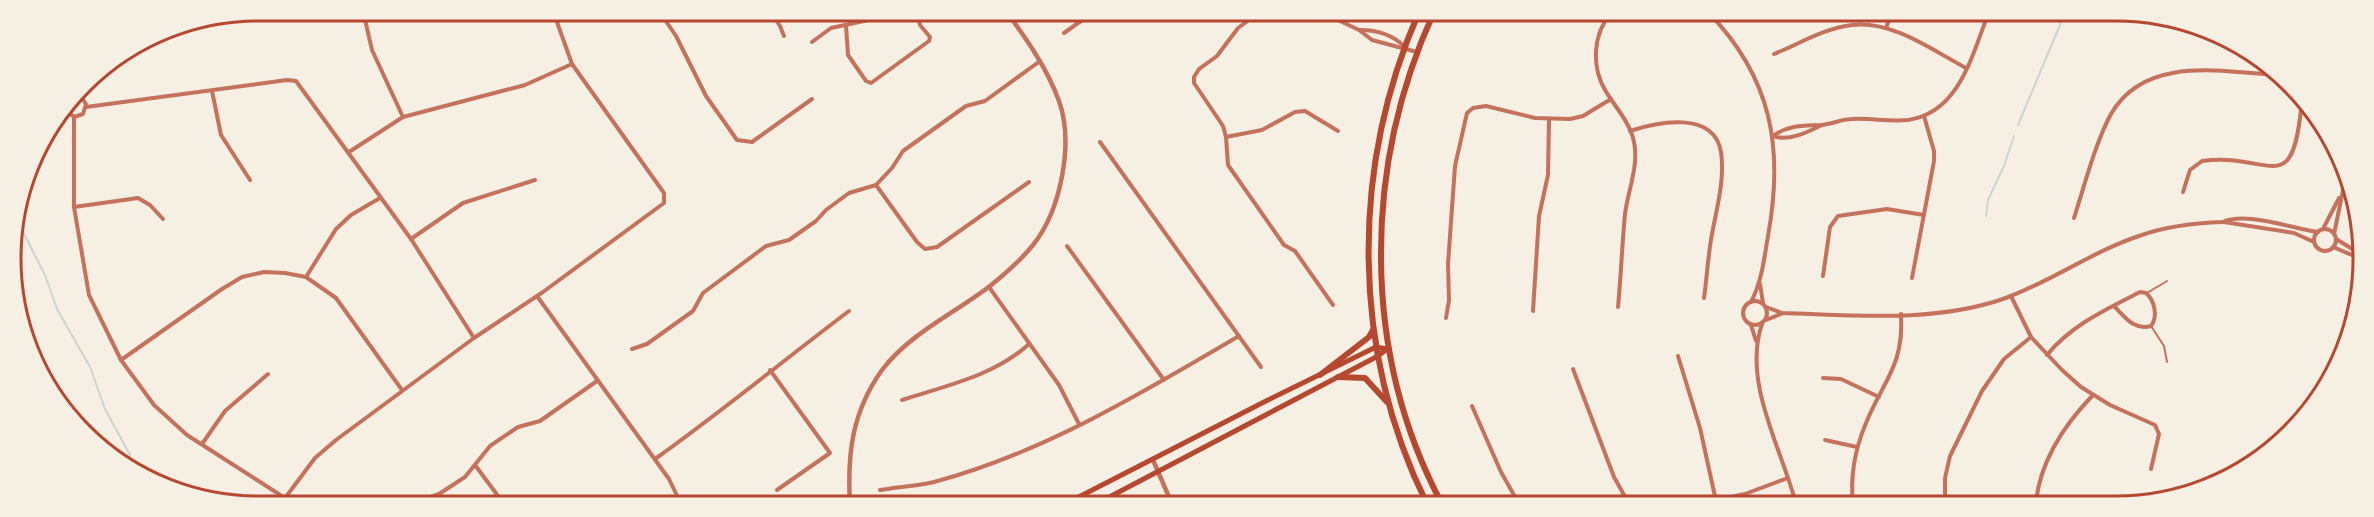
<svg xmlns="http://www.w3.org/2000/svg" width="2374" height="517" viewBox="0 0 2374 517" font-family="'Noto Serif',serif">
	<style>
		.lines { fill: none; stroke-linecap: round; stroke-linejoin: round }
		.stream { stroke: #c9d6d2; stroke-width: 2 }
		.service { stroke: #c5725c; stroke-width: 2 }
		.minor { stroke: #c5725c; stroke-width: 4 }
		.tertiary { stroke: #c5725c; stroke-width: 4.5 }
		.secondary { stroke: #b5482f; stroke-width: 5 }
		.primary { stroke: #b5482f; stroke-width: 6 }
		.rim { fill: none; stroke: #b5482f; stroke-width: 3 }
	</style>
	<rect width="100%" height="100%" fill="#f6efe4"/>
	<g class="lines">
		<!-- stream -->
		<g class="stream">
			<path d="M2018 125 2065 13"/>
			<path d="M1986 216 1988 200 2004 166 2014 136"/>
			<path d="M18 217V222L45 275 57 309 90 367 105 409 130 455 126 466"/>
		</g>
		<!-- service -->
		<g class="service">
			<path d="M2147 293 2167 281"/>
			<path d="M2151 326 2164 346 2167 362"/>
		</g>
		<!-- minor -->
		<g class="minor">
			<path d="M363 11 372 50 403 117"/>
			<path d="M659 11 676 36 706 96 737 140 752 142 812 99"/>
			<path d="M770 11 780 26 784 36"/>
			<path d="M1260 12 1238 28 1217 56 1199 69 1194 77V83L1223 126 1226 137 1228 165 1284 245 1295 251 1333 305"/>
			<path d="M1321 12 1359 30 1372 40 1417 52"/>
			<path d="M1612 12C1593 33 1591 66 1605 90 1615 107 1630 122 1634 142 1639 166 1628 190 1625 214 1622 245 1621 276 1618 307"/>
			<path d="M1708 12C1772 78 1784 148 1768 236 1764 259 1762 281 1751 302"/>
			<path d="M363 17 436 11"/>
			<path d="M846 26 848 55 866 81 871 83 929 41 930 37 920 25 917 11"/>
			<path d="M1886 28 1892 12"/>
			<path d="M1360 30C1377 30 1393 35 1405 47"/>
			<path d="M1064 33 1095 11"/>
			<path d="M812 42 831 28 911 11"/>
			<path d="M1774 54C1799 44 1825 28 1852 25 1892 20 1932 50 1966 68"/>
			<path d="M212 91 221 135 250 180"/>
			<path d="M86 107 287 80 296 81 411 239 474 338"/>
			<path d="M66 110 74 117 83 114 86 104 82 98 76 96"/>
			<path d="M74 117V207L89 295 121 360 154 405 187 435 285 498 291 504"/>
			<path d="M1630 131C1657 122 1714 110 1721 152 1725 179 1717 207 1712 234 1708 255 1707 277 1704 298"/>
			<path d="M1773 136C1788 125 1803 126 1821 125 1832 124 1842 119 1852 119 1871 118 1890 122 1908 120 1960 113 1972 54 1989 12"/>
			<path d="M1773 136C1788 142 1808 132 1822 125"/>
			<path d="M1226 137 1262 130 1295 112 1305 111 1338 131"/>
			<path d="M1100 142 1261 367"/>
			<path d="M349 152 403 117 525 85 572 64"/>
			<path d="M876 185 917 242 925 249 937 247 1029 182"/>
			<path d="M2183 192 2190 170 2202 161C2271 151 2293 205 2302 99"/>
			<path d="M74 207 138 198 150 205 163 219"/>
			<path d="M2074 218C2084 187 2096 141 2111 114 2144 56 2219 71 2275 75"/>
			<path d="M2224 222 2294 233 2314 242"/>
			<path d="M2323 229 2339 198"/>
			<circle cx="2325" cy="240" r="11"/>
			<path d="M2334 234 2346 176"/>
			<path d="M411 239 463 203 535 180"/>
			<path d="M2336 239 2359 253"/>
			<path d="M1067 246 1164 380"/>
			<path d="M2333 247 2359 258"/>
			<path d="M1823 276 1830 227 1838 216 1887 209 1924 215"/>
			<path d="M306 277 336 229 351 215 380 198"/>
			<path d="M1912 278 1934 161V151L1924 116"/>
			<path d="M1760 284 1763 303"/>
			<path d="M989 287 1059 385 1079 424"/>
			<path d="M537 296 669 479 681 504"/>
			<path d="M2011 296 2031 337 2062 370 2081 387 2110 405 2155 425 2159 434 2151 469"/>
			<circle cx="1755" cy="313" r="12"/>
			<path d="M1766 307 1782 313C1854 315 1933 323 2003 299 2051 282 2091 252 2139 236 2166 226 2194 223 2223 222 2245 211 2294 229 2318 232"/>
			<path d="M1533 311 1539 216 1548 175 1549 119"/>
			<path d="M1446 318 1449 300 1448 264 1455 166 1467 113 1473 108 1486 106 1535 118 1570 119 1583 116 1611 99"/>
			<path d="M1766 320 1781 314"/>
			<path d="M1762 324C1742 382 1782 449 1796 504"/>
			<path d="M1751 325 1756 341"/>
			<path d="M632 349 647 344 693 311 703 293 766 246 789 240 816 221 826 210 849 193 876 185 892 168 903 151 966 106 985 101 1040 61"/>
			<path d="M2047 355C2071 325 2107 309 2140 292L2146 293C2155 301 2158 317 2151 326 2134 331 2125 317 2114 306"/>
			<path d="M1678 356 1700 428 1716 501"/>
			<path d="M121 360 222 289 242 277 264 272 285 273 306 277 336 298 402 390"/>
			<path d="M1573 369 1614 477 1629 504"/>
			<path d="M770 370 830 453 777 490"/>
			<path d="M1823 378 1841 379 1879 397"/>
			<path d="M902 400C945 386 994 376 1029 344"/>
			<path d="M1472 406 1501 472 1519 504"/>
			<path d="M1825 440 1857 447"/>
			<path d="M202 444 225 411 268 374"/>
			<path d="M655 459C721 412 784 360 849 311"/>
			<path d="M475 465 504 504"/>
			<path d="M880 490C897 487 917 486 934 482 1043 453 1142 393 1239 336"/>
			<path d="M285 498 315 458 336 440 474 338 543 292 664 203V193L572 64 553 11"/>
			<path d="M2036 501C2041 459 2065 424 2093 395"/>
			<path d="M411 504 439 494 465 477 490 446 518 427 540 421 597 381"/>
			<path d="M1698 504 1745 494 1788 478"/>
			<path d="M1853 504C1850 476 1855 449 1866 423 1884 379 1904 366 1901 314"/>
			<path d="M1945 504V478L1950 456 1982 391 2004 359 2031 337"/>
		</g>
		<!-- tertiary -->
		<g class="tertiary">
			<path d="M1153 460 1172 504"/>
			<path d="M850 504C847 454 852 412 882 370 909 334 955 313 990 286 1005 274 1021 260 1033 245 1061 210 1074 143 1059 101 1047 68 1027 40 1006 11"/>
		</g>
		<!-- secondary -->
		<g class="secondary">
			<path d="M1065 504 1266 401 1376 347 1387 349"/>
			<path d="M1096 504 1378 356 1387 349"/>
		</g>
		<!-- primary -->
		<g class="primary">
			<path d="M1419 12C1350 169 1351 350 1427 504"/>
			<path d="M1434 12C1363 167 1361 352 1442 504"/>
			<path d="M1320 375 1369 337 1373 330"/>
			<path d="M1338 377 1365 378 1387 402"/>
		</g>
	</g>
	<!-- crop -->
	<path d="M0 0H2374V517H0ZM258 21H2116A237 237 0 0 1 2353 258V259A237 237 0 0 1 2116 496H258A237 237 0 0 1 21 259V258A237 237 0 0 1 258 21Z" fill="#f6efe4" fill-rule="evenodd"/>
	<path class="rim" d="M258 21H2116A237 237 0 0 1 2353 258V259A237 237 0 0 1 2116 496H258A237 237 0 0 1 21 259V258A237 237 0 0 1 258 21Z"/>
</svg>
